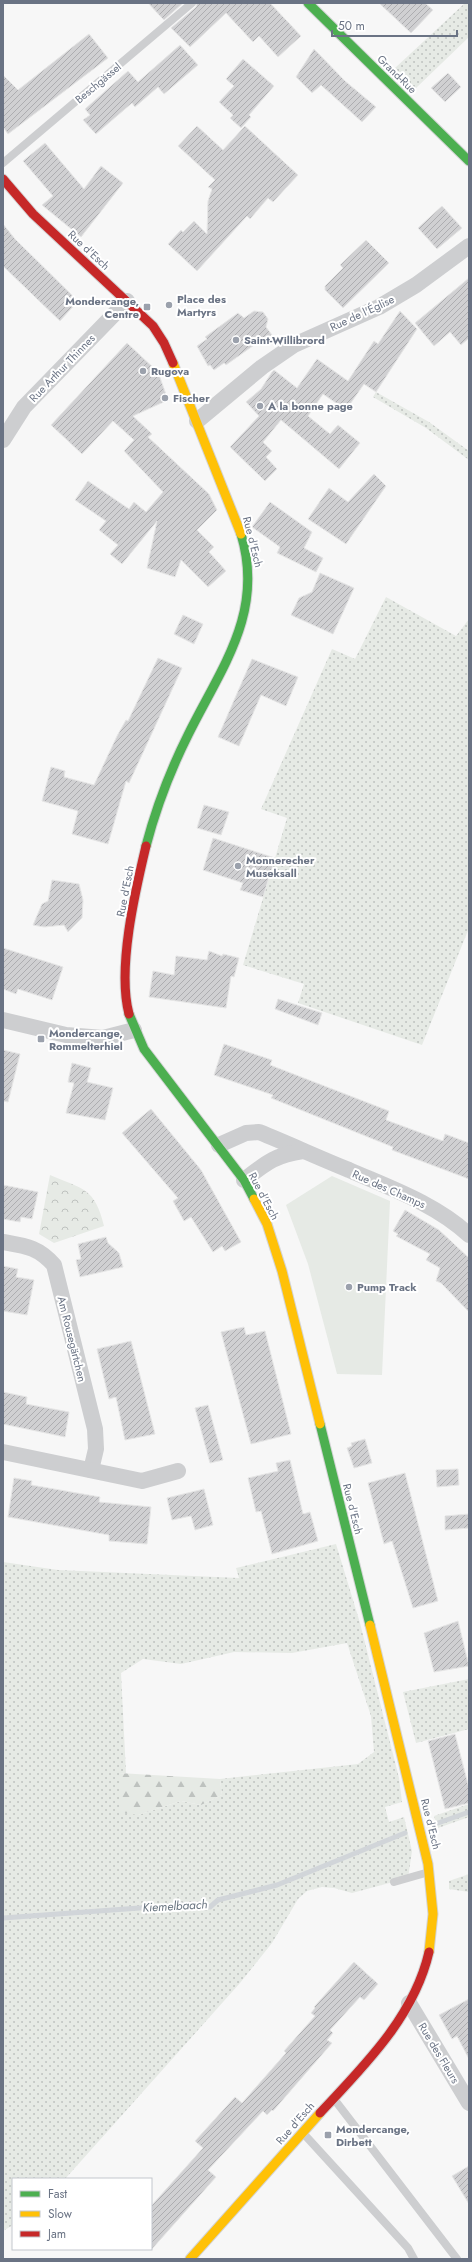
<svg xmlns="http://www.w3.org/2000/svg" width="472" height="2262" viewBox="0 0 472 2262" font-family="Jost,sans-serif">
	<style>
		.grass { fill: url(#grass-dots); fill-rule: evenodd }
		.forest { fill: url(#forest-firs) }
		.park { fill: url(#park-crowns) }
		.garden { fill: #e6eae5 }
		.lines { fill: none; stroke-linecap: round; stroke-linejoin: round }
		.stream { stroke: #d1d5d9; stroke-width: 5 }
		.building { fill: url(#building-hatch); stroke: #e6e6e6 }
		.fast-casing { stroke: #d3d4d5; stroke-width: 11 }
		.slow-casing { stroke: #d3d4d5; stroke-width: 11 }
		.jam-casing { stroke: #d3d4d5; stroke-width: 11 }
		.lane { stroke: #cdced0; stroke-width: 8 }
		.street { stroke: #cdced0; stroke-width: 16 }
		.fast { stroke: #4caf50; stroke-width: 9 }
		.slow { stroke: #ffc107; stroke-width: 9 }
		.jam { stroke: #c62828; stroke-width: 9 }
		.poi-dot { fill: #9ba1ac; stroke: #fff; stroke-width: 1.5 }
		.labels { text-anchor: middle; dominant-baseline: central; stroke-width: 4; stroke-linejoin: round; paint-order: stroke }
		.street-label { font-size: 11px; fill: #6a7384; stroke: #fff }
		.poi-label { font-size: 11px; font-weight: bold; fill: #6a7384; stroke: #fff; text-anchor: start }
		.water-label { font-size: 12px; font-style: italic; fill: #67737f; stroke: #fff }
	</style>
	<defs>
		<pattern id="grass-dots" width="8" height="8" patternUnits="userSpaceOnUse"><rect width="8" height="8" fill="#e6eae5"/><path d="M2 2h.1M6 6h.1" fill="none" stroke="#bec2bf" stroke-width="1.8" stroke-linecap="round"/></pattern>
		<pattern id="forest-firs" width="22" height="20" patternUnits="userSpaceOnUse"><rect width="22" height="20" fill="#e6eae5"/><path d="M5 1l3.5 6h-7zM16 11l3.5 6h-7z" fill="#bec2bf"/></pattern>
		<pattern id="park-crowns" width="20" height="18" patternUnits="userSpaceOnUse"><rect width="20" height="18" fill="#e6eae5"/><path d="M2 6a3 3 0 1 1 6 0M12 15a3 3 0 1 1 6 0" fill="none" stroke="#bec2bf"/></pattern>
		<pattern id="building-hatch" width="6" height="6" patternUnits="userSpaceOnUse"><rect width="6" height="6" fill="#d0d0d2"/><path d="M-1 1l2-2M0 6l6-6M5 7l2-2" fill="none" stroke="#adadb0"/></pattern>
	</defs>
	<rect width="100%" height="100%" fill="#f7f7f7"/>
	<!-- grass -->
	<g class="grass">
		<path d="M465 3H469V37L415 89 395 68Z"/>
		<path d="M376 392 429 422 469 451V460L426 428 373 397Z"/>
		<path d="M386 597 456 636 469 619V928L422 1045 298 1003 304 984 243 965 287 818 261 809 332 649 355 659Z"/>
		<path d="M336 1544 360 1623 399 1778 402 1802 385 1807 389 1822 404 1817 412 1851 408 1878 352 1893 334 1888 322 1887 307 1891 298 1899 272 1943 240 1983 65 2179H13V2225L3 2231V1562L58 1570 239 1578 236 1568ZM347 1643 371 1716 374 1752 358 1764 220 1779 222 1795 201 1805 181 1801 138 1815 119 1773H126L121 1673 143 1659 181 1664 234 1652 292 1653Z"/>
		<path d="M469 1679V1729L416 1743 403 1692Z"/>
		<path d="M469 1804V1817L438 1828 434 1816Z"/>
		<path d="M469 1874V1892L449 1889V1881Z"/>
	</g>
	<!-- forest -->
	<path class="forest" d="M119 1773 220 1779 222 1795 201 1805 181 1801 138 1815 120 1812Z"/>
	<!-- park -->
	<path class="park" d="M50 1175C83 1189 95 1188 104 1226L54 1243 39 1234Z"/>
	<!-- garden -->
	<path class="garden" d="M332 1176 390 1201 382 1375 337 1374 308 1264 286 1205Z"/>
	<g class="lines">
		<!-- stream -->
		<g class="stream">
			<path d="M438 1823 469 1812"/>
			<path d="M3 1918 194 1904 210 1907 218 1900 277 1885 405 1833"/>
		</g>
	</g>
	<!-- building -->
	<g class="building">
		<path d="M148 3H183L164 20Z"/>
		<path d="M197 3H270L301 36 278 57 259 36 253 42 226 13 190 47 171 28 196 7Z"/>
		<path d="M379 3H425L433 10 411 33Z"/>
		<path d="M89 34 108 58 8 134 3 127V75L18 90Z"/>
		<path d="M180 45 198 65 164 94 158 87 135 107 132 103 96 134 83 120 90 115 85 109 128 71 138 82Z"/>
		<path d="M314 49 345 81 376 107 362 122 321 85 312 93 296 77Z"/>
		<path d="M243 59 274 86 249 115 251 117 241 128 230 118 233 115 219 102 234 86 226 79Z"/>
		<path d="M448 73 461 87 445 102 431 88Z"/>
		<path d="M197 126 223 150 245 126 298 175 273 202 268 198 250 219 247 216 197 271 168 244 181 230 183 232 194 221 207 234 208 201 212 189 208 187 215 180 178 146Z"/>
		<path d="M45 143 84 189 101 166 123 183 81 237 42 205 53 196 23 161Z"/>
		<path d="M442 206 462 228 437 249 418 228Z"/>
		<path d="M3 224 15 239 78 301 60 321 3 266Z"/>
		<path d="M366 240 389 263 343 308 325 290V286L343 268 340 265Z"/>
		<path d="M469 278V338L461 345 450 332 434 346 415 323Z"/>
		<path d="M254 311 263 312 268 319 266 327 272 335 259 345 257 343 226 365 224 363 214 370 210 365 208 366 197 346 207 339 205 337 238 313 244 318Z"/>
		<path d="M400 311 417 329 376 392 364 384 346 410 323 394 308 416 330 434 338 425 360 443 339 469 281 420 263 442 272 451 266 457 277 469 265 481 230 447 259 416 246 402 261 389 272 372 274 370 297 388 317 359 348 381 374 341 378 344Z"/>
		<path d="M127 343 158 372 168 400 133 416 152 434 148 437 209 494 217 510 197 530 214 547 209 552 226 571 208 587 181 560 175 577 147 568 157 521 122 564 110 554 118 545 99 530 106 521 75 500 88 481 129 509 134 502 146 512 163 492 124 451 134 440 113 421 82 454 51 425Z"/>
		<path d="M374 474 386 486 346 544 308 519 329 488 348 502Z"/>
		<path d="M270 502 312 532 304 548 323 558 316 572 277 553 280 547 252 527Z"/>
		<path d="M320 573 354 588 333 634 291 615 299 598 312 592Z"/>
		<path d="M183 615 203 624 194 644 174 634Z"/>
		<path d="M158 658 182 668 129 783 126 781 108 844 72 834 78 811 42 801 51 767 65 771 64 777 94 785 117 736 126 720 128 721Z"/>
		<path d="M252 659 298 677 286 706 261 695 239 746 218 737Z"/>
		<path d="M204 805 229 812 221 835 197 828Z"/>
		<path d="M213 838 275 858 263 897 240 890 243 883 203 870Z"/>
		<path d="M52 880 79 884 83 900 82 918 68 932 64 925 44 927 33 925 42 904 48 901Z"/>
		<path d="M3 948 63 967 52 1000 18 989 16 994 3 989Z"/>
		<path d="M209 951 222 956 223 954 239 958 234 977 231 976 226 1008 149 997 153 971 174 975 176 956 207 960Z"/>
		<path d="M278 999 322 1013 318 1025 275 1009Z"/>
		<path d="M224 1044 272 1060 270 1065 389 1111 386 1120 443 1141 445 1134 469 1143V1179L392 1150 393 1147 271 1098 273 1095 214 1075Z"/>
		<path d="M3 1050 20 1054 8 1102 3 1101Z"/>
		<path d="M72 1063 91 1068 87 1082 113 1088 105 1120 66 1113 74 1083 68 1082Z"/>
		<path d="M151 1109 201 1170 241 1242 225 1251 222 1246 213 1252 191 1217 184 1221 173 1201 178 1198 122 1133Z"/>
		<path d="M3 1185 38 1192 32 1219 21 1217 20 1222 3 1219Z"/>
		<path d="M405 1210 439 1230 469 1258V1312L441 1283 436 1281 440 1268 426 1260 430 1254 396 1236 398 1234 393 1231Z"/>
		<path d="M106 1237 108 1243 119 1253 123 1267 80 1277 76 1260 81 1259 78 1244Z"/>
		<path d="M3 1266 18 1269 16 1277 34 1280 27 1315 3 1311Z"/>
		<path d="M244 1327 246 1335 265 1331 291 1434 251 1444 221 1332Z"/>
		<path d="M131 1341 155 1434 125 1440 116 1397 109 1399 97 1349Z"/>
		<path d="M3 1392 27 1397 26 1404 69 1412 65 1437 3 1424Z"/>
		<path d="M208 1405 223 1460 210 1463 195 1408Z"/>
		<path d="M365 1439 372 1463 354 1468 347 1448 352 1446 351 1443Z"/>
		<path d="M290 1460 303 1514 310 1512 318 1541 272 1554 261 1511 256 1512 248 1478 278 1471 276 1463Z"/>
		<path d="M458 1469 459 1485 437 1487 436 1470Z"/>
		<path d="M405 1473 438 1601 413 1608 392 1541 384 1544 368 1483Z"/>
		<path d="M14 1478 32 1481 31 1485 100 1497 99 1502 151 1507 147 1544 109 1541V1535L8 1517Z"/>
		<path d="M204 1489 213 1525 195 1530 191 1516 172 1520 167 1498Z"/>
		<path d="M469 1514V1528L445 1530V1516Z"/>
		<path d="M458 1621 469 1666 434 1672 424 1633Z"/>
		<path d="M455 1734 469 1788V1803L445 1809 428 1741Z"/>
		<path d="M354 1962 378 1984 364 2000 360 1997 330 2030 333 2033 327 2040 332 2043 273 2111 272 2110 267 2115 263 2111 208 2170 216 2177 151 2250V2206L203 2148 195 2141 235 2097 242 2103 286 2053 284 2051 315 2016 311 2013 315 2008 314 2007Z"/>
		<path d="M469 1999V2059L457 2036 452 2039 439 2015Z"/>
		<path d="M469 2166V2204L452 2176Z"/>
	</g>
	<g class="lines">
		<!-- fast casing -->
		<g class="fast-casing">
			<g id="fast">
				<path d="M308 3 469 161"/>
				<path d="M146 846C156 808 170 771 188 735 221 668 265 613 241 534"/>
				<path d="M129 1014 144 1049 244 1180 254 1199"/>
				<path d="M320 1424 370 1625"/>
			</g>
		</g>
		<!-- slow casing -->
		<g class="slow-casing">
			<g id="slow">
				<path d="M173 363 241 534"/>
				<path d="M254 1199 267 1224 282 1271 320 1424"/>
				<path d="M370 1625 428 1864 433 1914 429 1952"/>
				<path d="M190 2259 320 2113"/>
			</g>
		</g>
		<!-- jam casing -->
		<g class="jam-casing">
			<g id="jam">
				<path d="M3 179 33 214 153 326 164 343 173 363"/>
				<path d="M129 1014C117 969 135 892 146 846"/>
				<path d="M320 2113C364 2066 414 2017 429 1952"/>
			</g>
		</g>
		<!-- lane -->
		<g class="lane">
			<path d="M3 163 192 3"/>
			<path d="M394 1882 429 1872"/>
			<path d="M334 2099 457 2259"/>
			<path d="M303 2133 408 2248 414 2259"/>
		</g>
		<!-- street -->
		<g class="street">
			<path d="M197 421 262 367 294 345 379 307 416 285 469 246"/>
			<path d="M3 440 24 407 127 301"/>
			<path d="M3 1020 66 1035 103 1038 134 1030"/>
			<path d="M219 1145 246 1133 259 1132C289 1144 319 1158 349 1170 390 1188 436 1204 469 1235"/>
			<path d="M244 1180C266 1163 275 1155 303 1151"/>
			<path d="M3 1242C26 1246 38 1247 54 1265L95 1429 96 1449 91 1470"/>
			<path d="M3 1452 142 1481 178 1471"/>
			<path d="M409 2003 469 2103"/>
		</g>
		<!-- fast -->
		<use href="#fast" class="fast"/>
		<!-- slow -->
		<use href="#slow" class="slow"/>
		<!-- jam -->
		<use href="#jam" class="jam"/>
	</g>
	<!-- markers -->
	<g class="poi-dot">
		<circle cx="169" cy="305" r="4"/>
		<rect x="143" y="303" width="8" height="8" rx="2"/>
		<circle cx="236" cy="340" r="4"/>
		<circle cx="143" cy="371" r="4"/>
		<circle cx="165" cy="398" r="4"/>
		<circle cx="260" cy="406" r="4"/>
		<circle cx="238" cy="866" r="4"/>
		<rect x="37" y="1035" width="8" height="8" rx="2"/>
		<circle cx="349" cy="1287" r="4"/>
		<rect x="324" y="2131" width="8" height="8" rx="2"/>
	</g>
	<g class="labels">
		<!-- street labels -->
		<g class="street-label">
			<text transform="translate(397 74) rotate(44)">Grand-Rue</text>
			<text transform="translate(98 83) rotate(-40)">Beschgässel</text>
			<text transform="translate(89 250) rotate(43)">Rue d'Esch</text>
			<text transform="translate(362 313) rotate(-25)">Rue de l'Église</text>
			<text transform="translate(62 368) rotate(-46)">Rue Arthur Thinnes</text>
			<text transform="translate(253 542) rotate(76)">Rue d'Esch</text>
			<text transform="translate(125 891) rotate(-79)">Rue d'Esch</text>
			<text transform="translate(389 1189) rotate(24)">Rue des Champs</text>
			<text transform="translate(264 1196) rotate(62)">Rue d'Esch</text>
			<text transform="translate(72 1339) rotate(76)">Am Rousegärtchen</text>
			<text transform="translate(353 1509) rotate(76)">Rue d'Esch</text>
			<text transform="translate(431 1824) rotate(76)">Rue d'Esch</text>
			<text transform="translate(439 2053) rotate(59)">Rue des Fleurs</text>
			<text transform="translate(295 2123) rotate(-49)">Rue d'Esch</text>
		</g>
		<!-- poi labels -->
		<g class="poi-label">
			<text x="177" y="299">Place des<tspan x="177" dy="13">Martyrs</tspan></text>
			<text x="139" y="301" text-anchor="end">Mondercange,<tspan x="139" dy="13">Centre</tspan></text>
			<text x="244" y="340">Saint-Willibrord</text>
			<text x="151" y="371">Rugova</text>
			<text x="173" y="398">Fischer</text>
			<text x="268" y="406">A la bonne page</text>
			<text x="246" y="860">Monnerecher<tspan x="246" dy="13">Museksall</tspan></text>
			<text x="49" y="1033">Mondercange,<tspan x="49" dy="13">Rommelterhiel</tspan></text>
			<text x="357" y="1287">Pump Track</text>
			<text x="336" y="2129">Mondercange,<tspan x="336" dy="13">Dirbett</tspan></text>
		</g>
		<!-- water labels -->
		<g class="water-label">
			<text transform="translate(175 1906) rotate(-3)">Kiemelbaach</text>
		</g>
	</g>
	<!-- border -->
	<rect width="472" height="2262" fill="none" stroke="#6a7384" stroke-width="8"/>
	<!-- legend -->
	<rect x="12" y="2178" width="140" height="72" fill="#ffffff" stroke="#c3c7ce"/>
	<rect x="20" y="2191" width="20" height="6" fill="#4caf50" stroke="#c3c7ce"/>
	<text x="48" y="2198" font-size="12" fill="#6a7384">Fast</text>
	<rect x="20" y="2211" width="20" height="6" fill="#ffc107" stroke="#c3c7ce"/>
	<text x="48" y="2218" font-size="12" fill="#6a7384">Slow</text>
	<rect x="20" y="2231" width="20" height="6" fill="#c62828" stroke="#c3c7ce"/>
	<text x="48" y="2238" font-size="12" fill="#6a7384">Jam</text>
	<!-- scale -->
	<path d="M332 30v6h125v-6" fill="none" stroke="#6a7384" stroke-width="2"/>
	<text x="338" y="30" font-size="12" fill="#6a7384" stroke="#ffffff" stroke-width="3" paint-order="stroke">50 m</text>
</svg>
